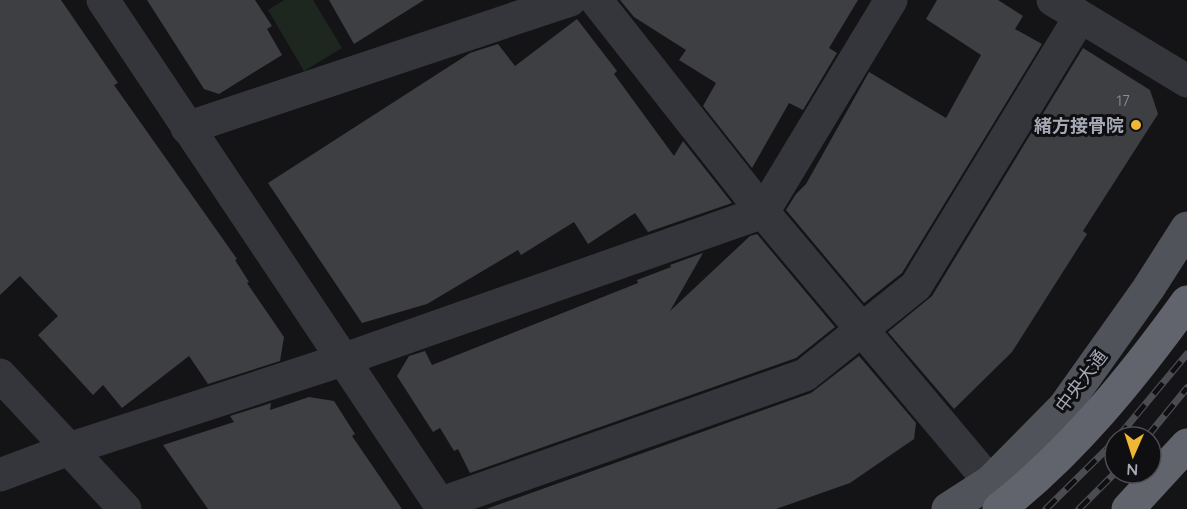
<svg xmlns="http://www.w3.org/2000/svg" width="1187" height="509" viewBox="0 0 1187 509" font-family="Quicksand,'Noto Sans JP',sans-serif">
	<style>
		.green { fill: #1e2620 }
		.building { fill: #3e3f43 }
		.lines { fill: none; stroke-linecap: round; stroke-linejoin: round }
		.minor { stroke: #35363b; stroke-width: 33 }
		.tertiary { stroke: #35363b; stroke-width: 33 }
		.primary { stroke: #51535a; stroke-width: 33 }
		.motorway { stroke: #61646c; stroke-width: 33 }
		.rail-casing { stroke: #4a4c52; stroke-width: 7 }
		.rail { stroke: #0f0f11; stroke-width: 4.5; stroke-dasharray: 14; stroke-linecap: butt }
		.poi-dot { fill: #eeb734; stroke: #0f0f11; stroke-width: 2 }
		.labels { text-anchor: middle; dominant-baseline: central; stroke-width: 6; stroke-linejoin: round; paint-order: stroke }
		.number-label { font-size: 15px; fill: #8c8f99 }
		.poi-label { font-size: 18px; font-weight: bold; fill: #a6aab6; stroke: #0f0f11; text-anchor: end }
		.street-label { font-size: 18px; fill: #a6aab6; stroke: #0f0f11 }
	</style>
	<rect width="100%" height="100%" fill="#141416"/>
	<!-- green -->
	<path class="green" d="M284 0H313L342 48 304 71 268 10Z"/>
	<!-- building -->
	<g class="building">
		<path d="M0 0H61L118 83 114 85 237 259 235 260 249 282 247 283 284 337 280 361 208 384 189 356 122 408 103 385 93 395 38 335 58 316 20 276 0 295Z"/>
		<path d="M147 0H255L272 26 267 29 282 55 219 94 204 89Z"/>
		<path d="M329 0H424L354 44Z"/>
		<path d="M620 0H858L829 48 837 53 803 110 789 103 752 168 703 106 716 83 679 60 686 50 634 17Z"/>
		<path d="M937 0H998L1023 16 1015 29 1042 44 902 273 864 303 786 210 796 194 806 184 869 72 946 118 981 55 926 19Z"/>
		<path d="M577 19 617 71 614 74 674 156 683 141 732 203 648 232 635 213 588 244 574 222 521 255 518 250 427 304 362 323 268 183 470 53 498 44 515 66Z"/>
		<path d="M1083 48 1150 90 1158 114 1083 231 1087 234 1012 352 954 409 888 332 932 296Z"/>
		<path d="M757 234 835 327 796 358 470 473 458 449 454 451 440 428 433 432 397 376 409 356 425 351 432 365 638 283 637 280 671 267 670 265 703 253 670 311 750 236Z"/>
		<path d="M859 356 916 423 914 439 850 483 776 509H486L811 393Z"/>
		<path d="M309 397 334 401 355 434 352 436 402 509H208L163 445 234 422 230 416 271 403 270 410Z"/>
	</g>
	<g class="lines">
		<!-- minor -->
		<g class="minor">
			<path d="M103 0 443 509"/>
			<path d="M596 0 763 212 990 482"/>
			<path d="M187 128 570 0"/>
			<path d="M0 475 69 449 342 360 763 212 891 0"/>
			<path d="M439 504 805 375 916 286 1080 17"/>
		</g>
		<!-- tertiary -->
		<g class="tertiary">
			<path d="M1053 0 1187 81"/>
			<path d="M0 375 125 509"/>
		</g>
		<!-- primary -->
		<path class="primary" d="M948 509 990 482 1064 407 1148 289 1187 228"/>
		<!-- motorway -->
		<g class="motorway">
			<path d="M999 509C1073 451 1132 378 1187 302"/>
			<path d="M1128 509 1187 445"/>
		</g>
		<!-- rail casing -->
		<g class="rail-casing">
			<g id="rail">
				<path d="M1118 437 1187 354"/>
				<path d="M1147 437 1187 388"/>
				<path d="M1046 509 1115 441"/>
				<path d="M1079 509 1115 473"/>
			</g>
		</g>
		<!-- rail -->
		<use href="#rail" class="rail"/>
	</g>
	<!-- markers -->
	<circle class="poi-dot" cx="1136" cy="125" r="6"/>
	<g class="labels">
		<!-- number labels -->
		<g class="number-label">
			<text x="1123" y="100">17</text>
		</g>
		<!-- poi labels -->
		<g class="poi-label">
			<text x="1124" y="125">緒方接骨院</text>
		</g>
		<!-- street labels -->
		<g class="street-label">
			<text transform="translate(1081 381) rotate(-53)">中央大通</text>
		</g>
	</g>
	<!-- north arrow -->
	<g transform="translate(1133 455) rotate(183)"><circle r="28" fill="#0f0f11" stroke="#4b4d53" stroke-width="1.5"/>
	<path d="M0-4.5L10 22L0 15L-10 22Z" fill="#eeb734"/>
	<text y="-9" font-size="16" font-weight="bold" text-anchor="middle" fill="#a6aab6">N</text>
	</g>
</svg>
